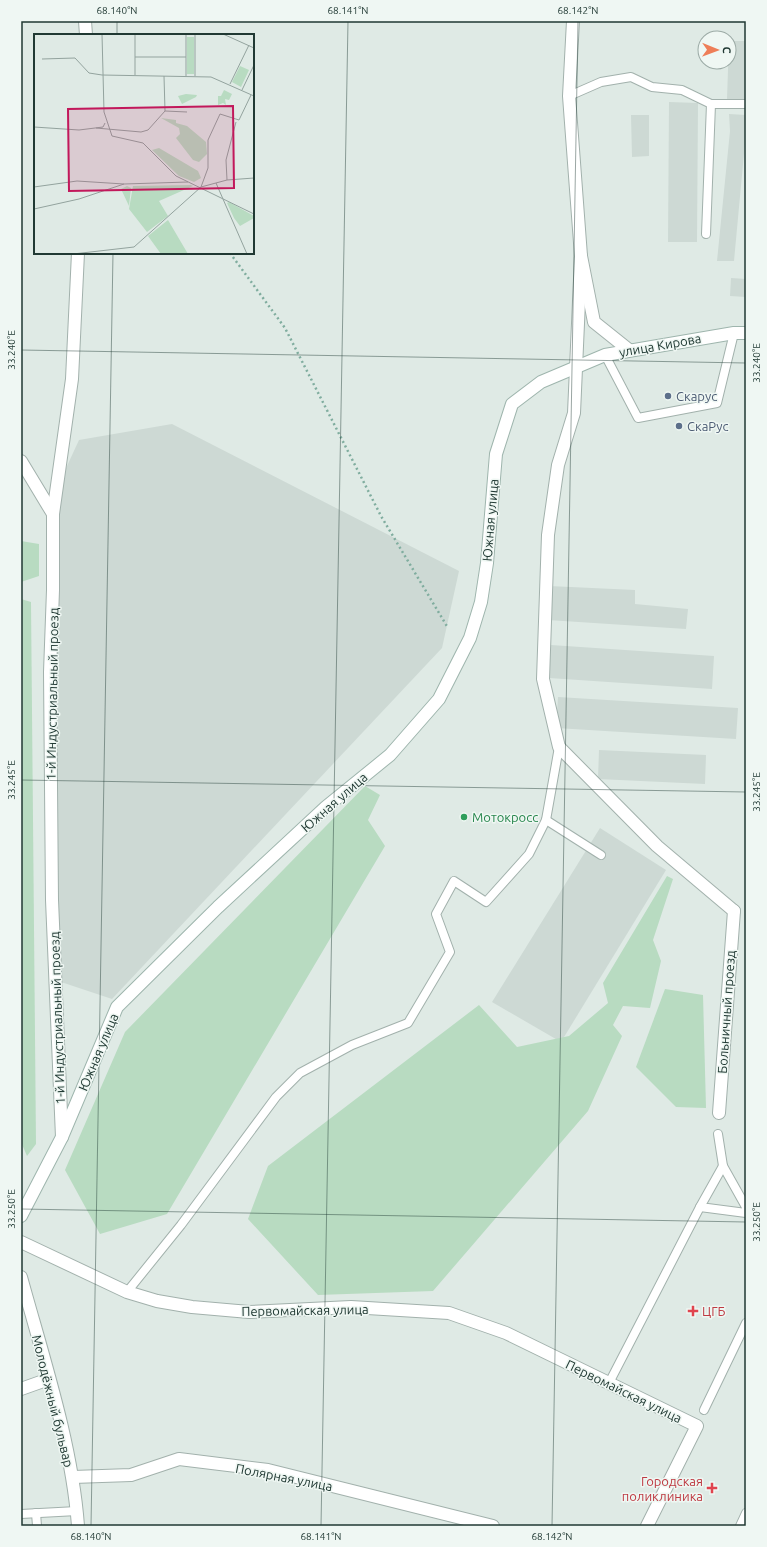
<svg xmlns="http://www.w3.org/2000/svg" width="767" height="1547" viewBox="0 0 767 1547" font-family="Ubuntu,sans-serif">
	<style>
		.built { fill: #cdd9d4 }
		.green { fill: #b8dbc1 }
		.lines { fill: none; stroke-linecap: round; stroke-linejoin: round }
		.lane-casing { stroke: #a2b1ac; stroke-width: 10 }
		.street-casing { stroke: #a2b1ac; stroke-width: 14 }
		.secondary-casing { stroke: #9eb5ad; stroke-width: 14 }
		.path { stroke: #80ad9f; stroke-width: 2.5; stroke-dasharray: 2 3; stroke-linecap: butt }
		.lane { stroke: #fff; stroke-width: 8 }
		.street { stroke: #fff; stroke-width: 12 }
		.secondary { stroke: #fff; stroke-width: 12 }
		.ticks { fill: none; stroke: #203933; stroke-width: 1; stroke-opacity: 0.45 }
		.service-dot { fill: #5c6f8a; stroke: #eff7f3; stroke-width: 1.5 }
		.leisure-dot { fill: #2e9e5b; stroke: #eff7f3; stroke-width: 1.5 }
		.health-dot { fill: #e0444e; stroke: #eff7f3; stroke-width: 1.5 }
		.labels { text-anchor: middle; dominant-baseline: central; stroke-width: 3; stroke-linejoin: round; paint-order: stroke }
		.street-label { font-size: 13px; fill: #203933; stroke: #eff7f3 }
		.service-label { font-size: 13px; fill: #4e5e75; stroke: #eff7f3; text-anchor: start }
		.leisure-label { font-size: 13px; fill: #27864d; stroke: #eff7f3; text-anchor: start }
		.health-label { font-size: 13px; fill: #be3a42; stroke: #eff7f3; text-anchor: start }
		.inset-road { fill: none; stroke: #93a39e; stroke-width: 1 }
		.view { fill: #c2185b; fill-opacity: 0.15; stroke: #c2185b; stroke-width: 2 }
		.inset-edge { fill: none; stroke: #203933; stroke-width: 2 }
		.neatline { fill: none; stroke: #203933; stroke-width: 1.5 }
		.ticks-label { font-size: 10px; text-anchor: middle; fill: #203933 }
	</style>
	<rect width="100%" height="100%" fill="#dfeae5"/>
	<!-- built -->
	<g class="built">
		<path d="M729 41H746V99H727Z"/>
		<path d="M669 102 698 103 697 242H668Z"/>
		<path d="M729 114 746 115V132L734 261H717L730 131Z"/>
		<path d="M631 115H649V156L632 157Z"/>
		<path d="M731 278 746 279V297L730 296Z"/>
		<path d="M172 424 459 571 442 648 112 999 55 980 50 503 79 440Z"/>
		<path d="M549 586 635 590V604L688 609 686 629 548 620Z"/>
		<path d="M551 645 714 656 712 689 549 678Z"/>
		<path d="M558 697 738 708 736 739 556 728Z"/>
		<path d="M599 750 706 755 705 784 598 779Z"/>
		<path d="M600 828 666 870 561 1042 492 1002Z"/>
	</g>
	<!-- green -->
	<g class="green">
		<path d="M21 541 39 544V576L21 582Z"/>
		<path d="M21 599 31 602 36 1144 27 1156 21 1142Z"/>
		<path d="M365 786 380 795 368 820 385 846 167 1214 100 1234 65 1170 125 1032Z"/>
		<path d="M667 876 673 879 653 940 661 961 650 1008 623 1006 613 1025 622 1036 588 1111 433 1291 318 1295 248 1219 268 1166 479 1005 517 1047 569 1036 608 1003 603 983Z"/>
		<path d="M665 989 703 995 706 1108 676 1107 636 1067Z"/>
	</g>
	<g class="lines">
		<!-- lane casing -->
		<g class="lane-casing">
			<g id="lane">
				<path d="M569 96 601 82 631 77 652 87 682 90 711 104H746"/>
				<path d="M706 234 711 104"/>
				<path d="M605 355 638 418 717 403 734 333"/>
				<path d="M546 820 601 855"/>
				<path d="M718 1134 723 1166"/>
				<path d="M746 1207 723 1166 700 1207 746 1213"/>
				<path d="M127 1292 181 1225 276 1097 300 1073 352 1045 408 1023 450 952 436 914 454 881 486 902 529 854 546 820 559 747"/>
				<path d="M609 1383 700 1207"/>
				<path d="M704 1410 746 1323"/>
				<path d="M36 1513 37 1526"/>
				<path d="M21 1514 77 1511"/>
				<path d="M740 1526 746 1513"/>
			</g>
		</g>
		<!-- street casing -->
		<g class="street-casing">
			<g id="street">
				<path d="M85 21 86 35"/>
				<path d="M573 21 569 96 581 256 594 322 629 350"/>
				<path d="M581 256 574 413 558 465 548 535 543 679 559 747 657 846 734 911"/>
				<path d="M21 461 53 514"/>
				<path d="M719 1113 734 911"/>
				<path d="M62 1137 52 900 50 672 53 590V514L72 379 78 253"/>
				<path d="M21 1242 127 1292 157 1301 192 1307 249 1312 351 1307 449 1313 506 1333 697 1426 647 1526"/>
				<path d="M21 1277C43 1357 72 1444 78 1526"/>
				<path d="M21 1389 49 1379"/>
				<path d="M73 1477 131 1475 179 1459 268 1470 493 1526"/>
			</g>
		</g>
		<!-- secondary casing -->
		<g class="secondary-casing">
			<path id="secondary" d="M21 1216 62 1137 117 1007 218 907 326 807 390 755 439 699 470 638 481 602 487 563 496 454 512 404 541 382 605 355 734 333H746"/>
		</g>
		<!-- path -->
		<path class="path" d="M230 253 285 328 381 516 448 628"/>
		<!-- lane -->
		<use href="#lane" class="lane"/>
		<!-- street -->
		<use href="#street" class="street"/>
		<!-- secondary -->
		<use href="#secondary" class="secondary"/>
	</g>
	<!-- ticks -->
	<path class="ticks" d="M117 35V21M21 350 746 363M21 780 746 792M21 1209 746 1222M91 1526 113 253M321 1526 348 21M552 1526 578 21"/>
	<!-- markers -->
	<g class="service-dot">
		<circle cx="668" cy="396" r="4"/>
		<circle cx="679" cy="426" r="4"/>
	</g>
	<circle class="leisure-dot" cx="464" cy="817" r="4"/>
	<g class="health-dot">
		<path d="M691 1305h4v4h4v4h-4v4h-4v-4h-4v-4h4z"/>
		<path d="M710 1482h4v4h4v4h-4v4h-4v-4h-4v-4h4z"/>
	</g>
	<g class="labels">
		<!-- street labels -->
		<g class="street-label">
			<text transform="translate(660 345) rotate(-10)">улица Кирова</text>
			<text transform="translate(490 520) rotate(-85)">Южная улица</text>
			<text transform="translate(52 694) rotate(-89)">1-й Индустриальный проезд</text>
			<text transform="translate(334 802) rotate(-41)">Южная улица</text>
			<text transform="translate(726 1012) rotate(-86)">Больничный проезд</text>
			<text transform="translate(57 1018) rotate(-92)">1-й Индустриальный проезд</text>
			<text transform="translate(98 1052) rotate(-67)">Южная улица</text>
			<text transform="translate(305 1310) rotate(-1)">Первомайская улица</text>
			<text transform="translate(624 1391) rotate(26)">Первомайская улица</text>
			<text transform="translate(53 1401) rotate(76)">Молодёжный бульвар</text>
			<text transform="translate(284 1477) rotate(11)">Полярная улица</text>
		</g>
		<!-- service labels -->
		<g class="service-label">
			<text x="676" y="396">Скарус</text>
			<text x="687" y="426">СкаРус</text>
		</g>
		<!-- leisure labels -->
		<g class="leisure-label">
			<text x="472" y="817">Мотокросс</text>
		</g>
		<!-- health labels -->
		<g class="health-label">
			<text x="702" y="1311">ЦГБ</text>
			<text x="703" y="1481" text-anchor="end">Городская<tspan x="703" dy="15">поликлиника</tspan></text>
		</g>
	</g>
	<!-- overview -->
	<g transform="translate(34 34)">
		<rect width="220" height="220" fill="#dfeae5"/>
		<path d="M153 3H160V40H153ZM206 32 215 36 207 53 198 48ZM190 56 198 60 195 66 191 65 192 71 189 69 184 71V62H187ZM152 60 163 61 162 63 148 70 144 62ZM127 84 142 86V89L153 92 172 108 173 120 165 128 159 126 142 104 146 100 145 94ZM125 114 164 137 167 144 160 148 145 142 118 116ZM93 152 97 154 95 172 87 155ZM99 152 157 151 159 152 125 167 134 182 113 198 95 175ZM195 168 220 182V184L206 192 200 184 193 169ZM134 186 154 220H127L114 202Z" fill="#b8dbc1"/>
		<path class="inset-road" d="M68 0 70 78 78 102 109 109 142 142 220 180M101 0V41M152 0V42M189 0 220 14M101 23H152M8 25 41 24 55 39 68 41 177 43 220 62M130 42 131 77M161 42V0M196 50 215 11M208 56 220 31M131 77 153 78M0 93 45 96 69 93 71 89M62 94 107 98 114 96 131 77M193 146 192 126 202 88M182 149 213 220M0 153 43 147 90 150 154 148M167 153 174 134V106L186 80 205 86 217 61M0 175 45 165 90 150M39 220 100 213 167 153 193 146 220 144"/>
		<path class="view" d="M199 72 200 154 35 157 34 75Z"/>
		<rect width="220" height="220" class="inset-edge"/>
	</g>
	<!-- border -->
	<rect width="767" height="1547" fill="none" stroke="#eff7f3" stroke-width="44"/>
	<!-- north arrow -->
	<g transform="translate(717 50) rotate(91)"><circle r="19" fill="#eff7f3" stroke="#9caba6"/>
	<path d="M0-3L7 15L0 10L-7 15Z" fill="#ee7e58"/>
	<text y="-6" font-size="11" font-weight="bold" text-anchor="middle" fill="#203933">С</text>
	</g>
	<rect x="22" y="22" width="723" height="1503" class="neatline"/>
	<g class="ticks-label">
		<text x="117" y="14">68.140°N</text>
		<text x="348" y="14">68.141°N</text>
		<text x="578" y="14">68.142°N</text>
		<text transform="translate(11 350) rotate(-90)" y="4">33.240°E</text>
		<text transform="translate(756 363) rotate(-90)" y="4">33.240°E</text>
		<text transform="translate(11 780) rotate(-90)" y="4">33.245°E</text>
		<text transform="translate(756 792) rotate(-90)" y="4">33.245°E</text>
		<text transform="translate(11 1209) rotate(-90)" y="4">33.250°E</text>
		<text transform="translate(756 1222) rotate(-90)" y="4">33.250°E</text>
		<text x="91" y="1540">68.140°N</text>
		<text x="321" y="1540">68.141°N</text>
		<text x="552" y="1540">68.142°N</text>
	</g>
</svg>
